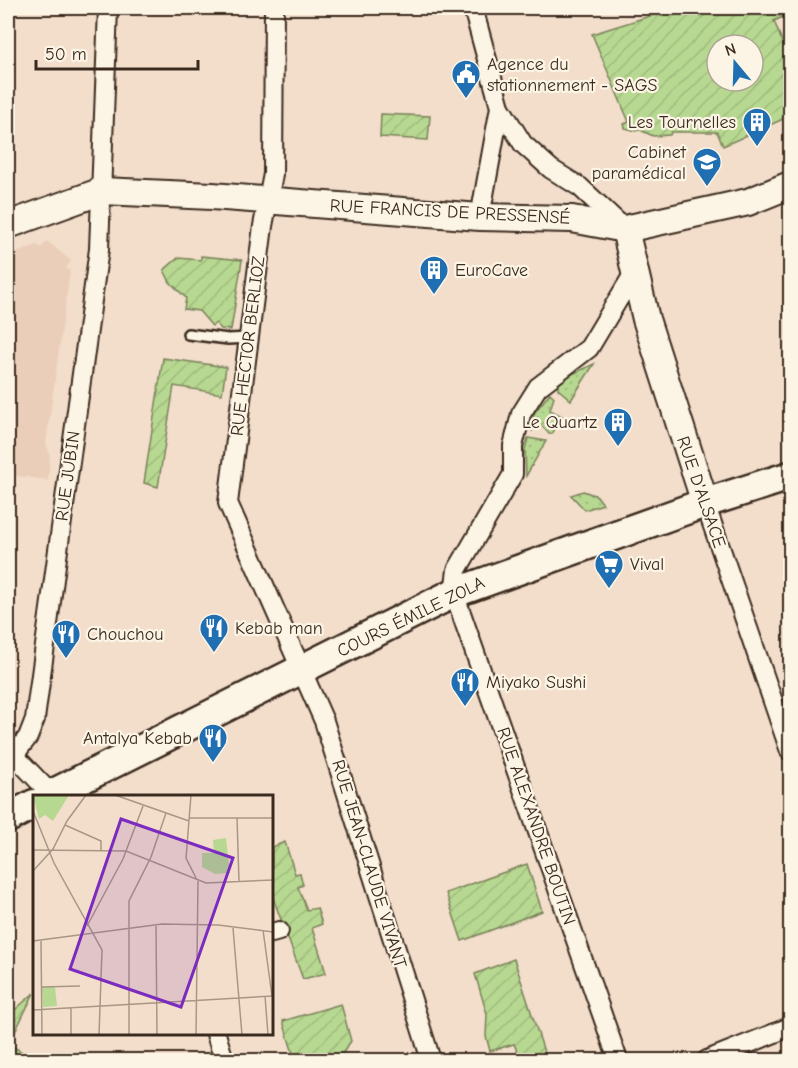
<svg xmlns="http://www.w3.org/2000/svg" width="798" height="1068" viewBox="0 0 798 1068" font-family="'Comic Neue',sans-serif">
	<style>
		.built { fill: #ebceb9 }
		.grass { fill: url(#grass-dots); stroke: #798158; stroke-width: 1.5 }
		.garden { fill: url(#garden-furrows); stroke: #798158; stroke-width: 1.5; fill-rule: evenodd }
		.lines { fill: none; stroke-linecap: round; stroke-linejoin: round }
		.lane-casing { stroke: #3b2a1e; stroke-width: 14 }
		.street-casing { stroke: #3b2a1e; stroke-width: 22 }
		.secondary-casing { stroke: #3b2a1e; stroke-width: 30 }
		.primary-casing { stroke: #3b2a1e; stroke-width: 33 }
		.lane { stroke: #fcf5e5; stroke-width: 9 }
		.street { stroke: #fcf5e5; stroke-width: 18 }
		.secondary { stroke: #fcf5e5; stroke-width: 26 }
		.primary { stroke: #fcf5e5; stroke-width: 28 }
		.labels { text-anchor: middle; dominant-baseline: central; stroke-width: 4.5; stroke-linejoin: round; paint-order: stroke }
		.poi-label { font-size: 18px; fill: #3b2a1e; stroke: #fcf5e5; text-anchor: start }
		.street-label { font-size: 18px; fill: #3b2a1e; stroke: #fcf5e5 }
		.inset-road { fill: none; stroke: #a99686; stroke-width: 1.5 }
		.view { fill: #7b2cbf; fill-opacity: 0.15; stroke: #7b2cbf; stroke-width: 3 }
		.inset-edge { fill: none; stroke: #3b2a1e; stroke-width: 3 }
	</style>
	<defs>
		<pattern id="grass-dots" width="8" height="8" patternUnits="userSpaceOnUse" patternTransform="scale(1.5)"><rect width="8" height="8" fill="#b7d891"/><path d="M2 2h.1M6 6h.1" fill="none" stroke="#9eba7d" stroke-width="1.8" stroke-linecap="round"/></pattern>
		<pattern id="garden-furrows" width="10" height="10" patternUnits="userSpaceOnUse" patternTransform="scale(1.5)"><rect width="10" height="10" fill="#b7d891"/><path d="M-1 1l2-2M0 10L10 0M9 11l2-2" fill="none" stroke="#9eba7d"/></pattern>
	</defs>
	<rect width="100%" height="100%" fill="#f2decb"/>
	<filter id="ink" filterUnits="userSpaceOnUse"><feTurbulence type="fractalNoise" baseFrequency=".0167" numOctaves="2"/><feDisplacementMap in="SourceGraphic" scale="12" xChannelSelector="R" yChannelSelector="G"/><feConvolveMatrix kernelMatrix="1 2 1 2 8 2 1 2 1" color-interpolation-filters="sRGB"/></filter>
	<g filter="url(#ink)">
		<!-- built -->
		<path class="built" d="M47 241 71 261 66 268 70 271 46 444 50 455 48 480 8 475V256L37 245 41 248Z"/>
		<!-- grass -->
		<g class="grass">
			<path d="M594 364 571 400 558 389V385L566 377Z"/>
			<path d="M550 393 554 397 550 410 562 416 552 434H549L541 425 534 427 532 431 529 429 535 412Z"/>
			<path d="M528 438 546 441 526 476 525 449Z"/>
			<path d="M583 491 597 496 603 504 585 510 571 495Z"/>
		</g>
		<!-- garden -->
		<g class="garden">
			<path d="M665 8H782L778 10 781 18 774 21 782 41 790 39V116L723 146 717 132H671L670 135 653 136 638 129 636 131 625 128 624 124 629 122 592 34 666 11ZM717 45H753V81H717Z"/>
			<path d="M381 114 430 116 428 140 380 137Z"/>
			<path d="M201 256 242 260 231 330 221 329 216 323 212 326 199 311 184 309 186 298 170 282 164 270 178 258 201 260Z"/>
			<path d="M163 358 226 367 222 394 174 386 158 487 144 483Z"/>
			<path d="M285 842 295 874 300 873 303 885 298 887 307 910 317 908 322 924 312 928 326 973 303 979 272 895V847Z"/>
			<path d="M527 864 542 911 462 941 446 893Z"/>
			<path d="M514 959 546 1058 540 1060H521L514 1044 490 1051 486 1036 487 1014 475 974Z"/>
			<path d="M34 993 9 1044 30 1057V1060H8V1016Z"/>
			<path d="M341 1004 351 1041 338 1060H295L283 1021Z"/>
		</g>
		<g class="lines">
			<!-- lane casing -->
			<g class="lane-casing">
				<path id="lane" d="M188 334 228 339 250 338"/>
			</g>
			<!-- street casing -->
			<g class="street-casing">
				<g id="street">
					<path d="M274 8 273 174 263 226 228 503 324 721 431 1060"/>
					<path d="M473 8 500 107 523 144 551 169 580 187 625 229"/>
					<path d="M480 217 500 107"/>
					<path d="M705 503 790 751"/>
					<path d="M8 749 53 796"/>
					<path d="M14 755 28 737 35 719 99 249 108 8"/>
					<path d="M272 933 279 931"/>
					<path d="M216 1034 224 1060"/>
					<path d="M618 1060 454 593 457 570 513 474V446L521 414 538 387 589 348 634 273"/>
					<path d="M707 1060 790 1027"/>
				</g>
			</g>
			<!-- secondary casing -->
			<g class="secondary-casing">
				<g id="secondary">
					<path d="M8 225 102 191 212 196 480 217 572 219 625 229 748 202 790 185"/>
					<path d="M625 229 646 319 705 503"/>
				</g>
			</g>
			<!-- primary casing -->
			<g class="primary-casing">
				<g id="primary">
					<path d="M48 796 454 593 705 503 790 476"/>
					<path d="M8 818 34 804"/>
				</g>
			</g>
			<!-- lane -->
			<use href="#lane" class="lane"/>
			<!-- street -->
			<use href="#street" class="street"/>
			<!-- secondary -->
			<use href="#secondary" class="secondary"/>
			<!-- primary -->
			<use href="#primary" class="primary"/>
		</g>
	</g>
	<!-- icons -->
	<defs>
		<g id="civic-pin" transform="scale(1.5)"><path d="M0 17L-7.5 6A9.5 9.5 0 1 1 7.5 6Z" fill="#1f6fb2" stroke="#fcf5e5"/><path d="M-.6-6.5H3V-4.5H.6V-3L4-1V1h2V6H-6V1h2V-1L-.6-3ZM-1.2 2.5V6h2.4V2.5Z" fill="#fff"/></g>
		<g id="building-pin" transform="scale(1.5)"><path d="M0 17L-7.5 6A9.5 9.5 0 1 1 7.5 6Z" fill="#1f6fb2" stroke="#fcf5e5"/><path d="M-4-6H4V6H1V3H-1V6H-4ZM-2.5-4.3h1.7v1.8h-1.7ZM.8-4.3h1.7v1.8H.8ZM-2.5-1h1.7V.8h-1.7ZM.8-1h1.7V.8H.8Z" fill="#fff"/></g>
		<g id="school-pin" transform="scale(1.5)"><path d="M0 17L-7.5 6A9.5 9.5 0 1 1 7.5 6Z" fill="#1f6fb2" stroke="#fcf5e5"/><path d="M0-5L7-2L0 1L-7-2ZM-4 1L0 2.5L4 1V4Q0 6-4 4Z" fill="#fff"/></g>
		<g id="supermarket-pin" transform="scale(1.5)"><path d="M0 17L-7.5 6A9.5 9.5 0 1 1 7.5 6Z" fill="#1f6fb2" stroke="#fcf5e5"/><path d="M-6-5.5h2.5l.6 2H6L4.5 2H-2.5L-4.4-4H-6ZM-1.5 3.2a1.3 1.3 0 1 0 .1 0ZM3 3.2a1.3 1.3 0 1 0 .1 0Z" fill="#fff"/></g>
		<g id="restaurant-pin" transform="scale(1.5)"><path d="M0 17L-7.5 6A9.5 9.5 0 1 1 7.5 6Z" fill="#1f6fb2" stroke="#fcf5e5"/><path d="M-5-6h1v4h1v-4h1v4h1v-4h1v5L-1.5 .5V6h-2V.5L-5-1ZM5-6V6H3V1.5H1.5Q1.5-4 5-6Z" fill="#fff"/></g>
	</defs>
	<g fill-rule="evenodd">
		<use href="#civic-pin" x="466" y="74"/>
		<use href="#building-pin" x="757" y="122"/>
		<use href="#school-pin" x="707" y="162"/>
		<use href="#building-pin" x="434" y="270"/>
		<use href="#building-pin" x="618" y="422"/>
		<use href="#supermarket-pin" x="609" y="564"/>
		<use href="#restaurant-pin" x="214" y="628"/>
		<use href="#restaurant-pin" x="66" y="634"/>
		<use href="#restaurant-pin" x="465" y="682"/>
		<use href="#restaurant-pin" x="213" y="738"/>
	</g>
	<g class="labels">
		<!-- poi labels -->
		<g class="poi-label">
			<text x="487" y="64">Agence du<tspan x="487" dy="21">stationnement - SAGS</tspan></text>
			<text x="736" y="122" text-anchor="end">Les Tournelles</text>
			<text x="686" y="152" text-anchor="end">Cabinet<tspan x="686" dy="21">paramédical</tspan></text>
			<text x="455" y="270">EuroCave</text>
			<text x="597" y="422" text-anchor="end">Le Quartz</text>
			<text x="630" y="564">Vival</text>
			<text x="235" y="628">Kebab man</text>
			<text x="87" y="634">Chouchou</text>
			<text x="486" y="682">Miyako Sushi</text>
			<text x="192" y="738" text-anchor="end">Antalya Kebab</text>
		</g>
		<!-- street labels -->
		<g class="street-label">
			<text transform="translate(450 212) rotate(3)">RUE FRANCIS DE PRESSENSÉ</text>
			<text transform="translate(248 346) rotate(-83)">RUE HECTOR BERLIOZ</text>
			<text transform="translate(68 476) rotate(-82)">RUE JUBIN</text>
			<text transform="translate(701 492) rotate(71)">RUE D'ALSACE</text>
			<text transform="translate(411 617) rotate(-26)">COURS ÉMILE ZOLA</text>
			<text transform="translate(536 826) rotate(71)">RUE ALEXANDRE BOUTIN</text>
			<text transform="translate(369 864) rotate(73)">RUE JEAN-CLAUDE VIVANT</text>
		</g>
	</g>
	<!-- overview -->
	<g transform="translate(33 795)">
		<rect width="240" height="240" fill="#f2decb"/>
		<path d="M0 0H36L20 26 12 20 6 24ZM9 192H22L24 211 10 212Z" fill="#b7d891"/>
		<path d="M193 43 197 78 182 79 169 72V58H181L180 45Z" fill="#b7d891"/>
		<path class="inset-road" d="M82 0 156 26M158 0 153 63 164 85M0 16 21 68 69 155 66 240M156 23H240M204 23 206 87M32 30 68 46V56M0 55 93 56 173 88 240 85M0 76 20 54 34 26 53 0M54 131 90 64 110 11M123 131 124 240M200 133 209 240M230 135 239 201M0 146 129 129 185 130 240 137M8 146 9 240M8 192 47 191M232 201 235 240M38 213V240M0 215 240 201M96 240V106L118 62 133 18M163 240 165 86"/>
		<path class="view" d="M88 24 200 63 148 212 37 174Z"/>
		<rect width="240" height="240" class="inset-edge"/>
	</g>
	<!-- margin -->
	<rect width="798" height="1068" fill="none" stroke="#fcf5e5" stroke-width="30"/>
	<rect x="15" y="15" width="768" height="1038" fill="none" stroke="#3b2a1e" stroke-width="2" filter="url(#ink)"/>
	<!-- north arrow -->
	<g transform="translate(735 63) rotate(341)"><circle r="28" fill="#fcf5e5" stroke="#afa495" stroke-width="1.5"/>
	<path d="M0-4.5L10 22L0 15L-10 22Z" fill="#1f6fb2"/>
	<text y="-9" font-size="16" font-weight="bold" text-anchor="middle" fill="#3b2a1e">N</text>
	</g>
	<!-- scale -->
	<path d="M36 60v9h162v-9" fill="none" stroke="#3b2a1e" stroke-width="3"/>
	<text x="45" y="60" font-size="18" fill="#3b2a1e" stroke="#fcf5e5" stroke-width="4.5" paint-order="stroke">50 m</text>
</svg>
